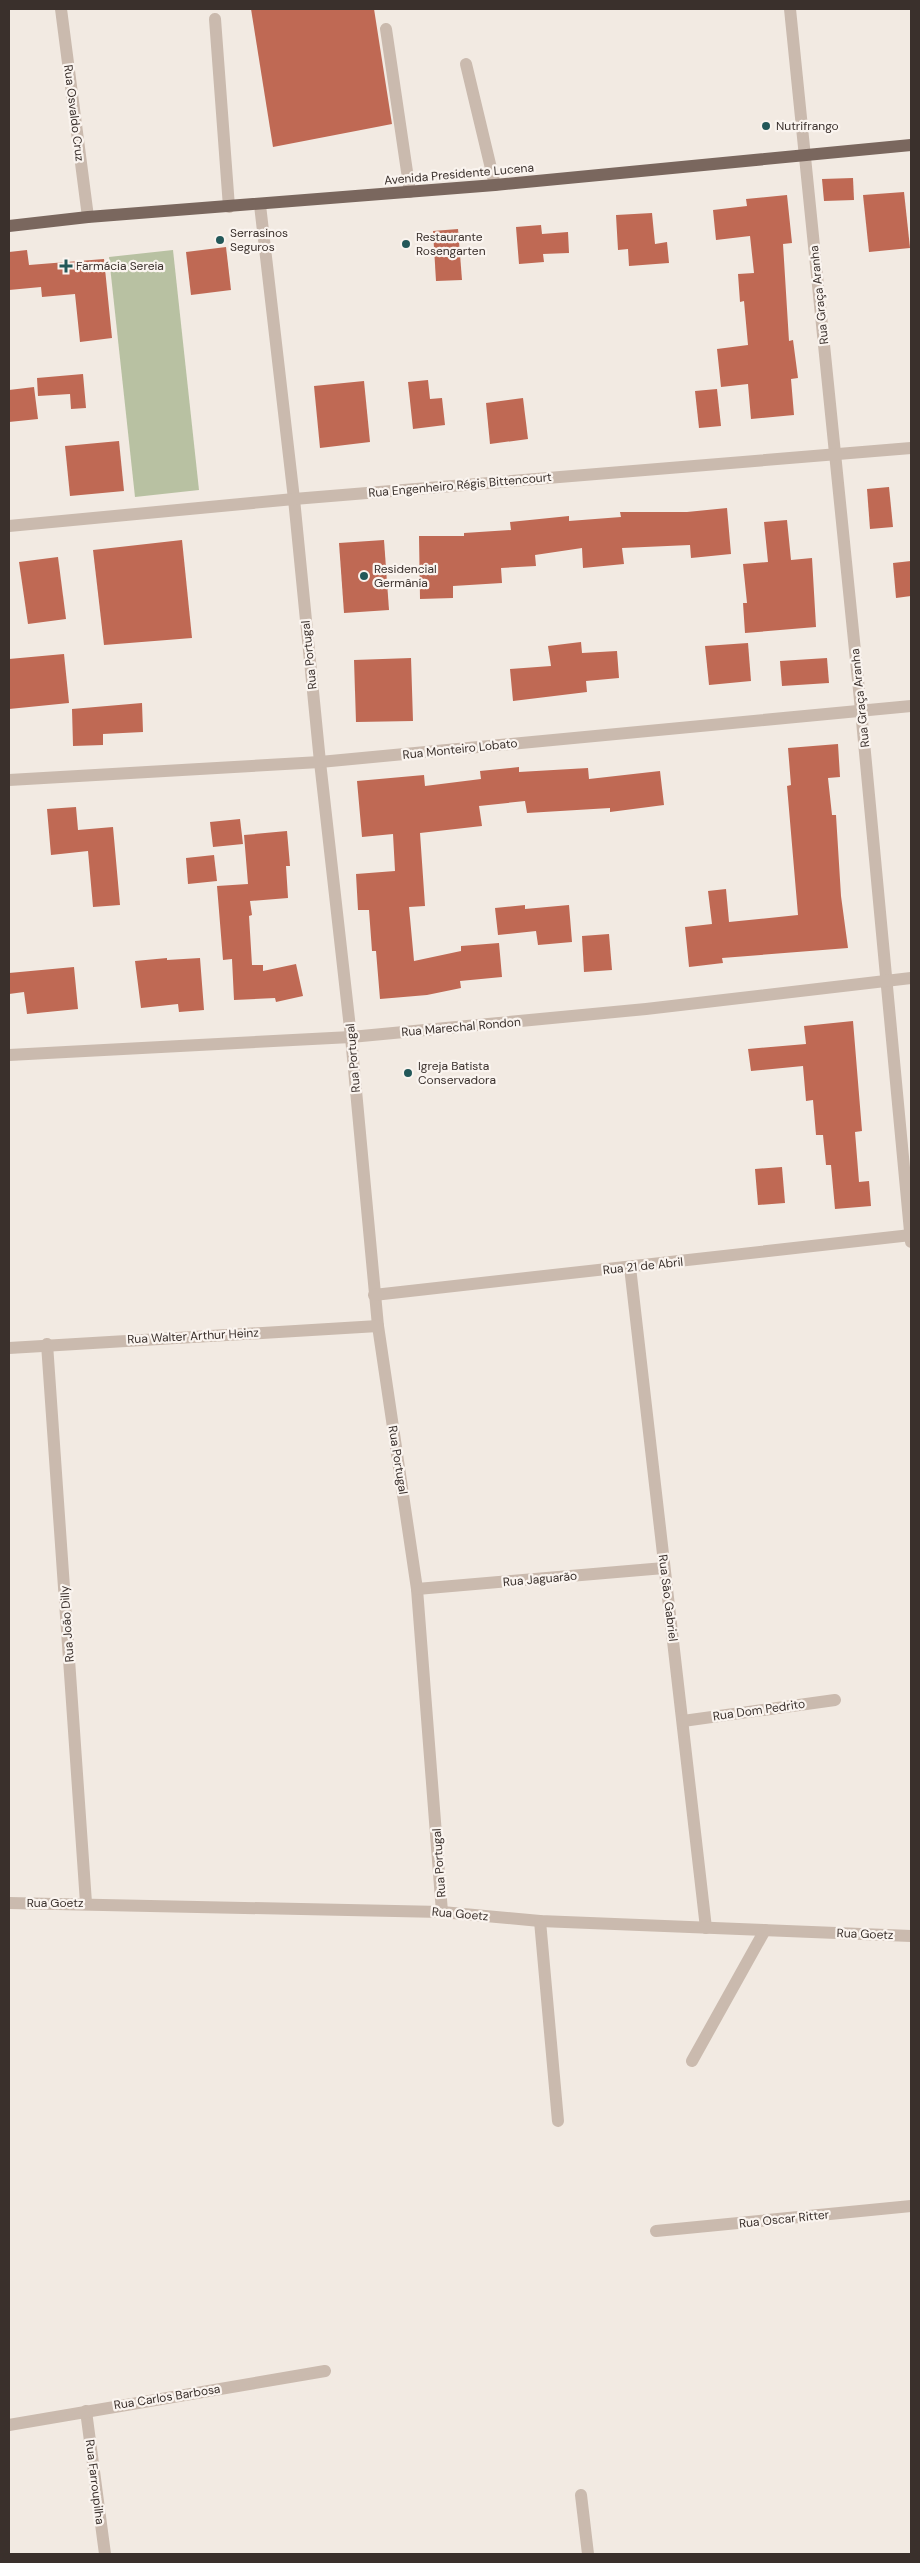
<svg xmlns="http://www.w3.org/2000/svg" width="920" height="2563" viewBox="0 0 920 2563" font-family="'DM Sans',sans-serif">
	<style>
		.green { fill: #b8c1a2 }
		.building { fill: #bf6954 }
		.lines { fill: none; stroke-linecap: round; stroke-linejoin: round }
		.minor { stroke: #cabaae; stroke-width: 12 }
		.major { stroke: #7a675e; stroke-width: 12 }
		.poi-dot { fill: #235859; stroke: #faf4ef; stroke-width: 2 }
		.labels { text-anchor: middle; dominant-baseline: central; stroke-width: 4.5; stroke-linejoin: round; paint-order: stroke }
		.street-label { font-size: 12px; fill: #3a302c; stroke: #faf4ef }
		.poi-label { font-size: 12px; fill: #3a302c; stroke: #faf4ef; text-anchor: start }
	</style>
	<rect width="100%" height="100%" fill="#f2eae2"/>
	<!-- green -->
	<path class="green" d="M173 250 199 490 135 497 109 257Z"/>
	<!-- building -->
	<g class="building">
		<path d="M251 9H374L392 124 273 147Z"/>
		<path d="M853 178 854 200 824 201 822 179Z"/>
		<path d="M904 192 910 248 869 252 863 195Z"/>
		<path d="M787 195 792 243 783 244 789 341 793 340 798 378 791 379 794 415 751 419 748 384 721 387 717 349 748 345 744 301 740 302 738 274 754 273 750 236 716 240 713 210 747 206 746 199Z"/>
		<path d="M652 213 655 244 667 242 669 263 629 266 628 249 618 250 616 215Z"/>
		<path d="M541 225 542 234 568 232 569 253 543 254 544 262 519 264 516 227Z"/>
		<path d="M458 229 462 280 436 281 433 231Z"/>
		<path d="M226 247 231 290 191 295 186 252Z"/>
		<path d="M27 250 29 265 104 259 112 338 80 342 75 294 42 297 41 287 9 290V252Z"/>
		<path d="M83 374 86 408 71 409 70 394 38 396 37 378Z"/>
		<path d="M428 380 430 399 442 398 445 425 413 429 408 382Z"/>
		<path d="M364 381 370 442 320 448 314 386Z"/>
		<path d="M34 387 38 419 9 422V390Z"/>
		<path d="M717 389 721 426 699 428 695 391Z"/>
		<path d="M523 398 528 439 490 444 486 403Z"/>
		<path d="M119 441 124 491 70 496 65 446Z"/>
		<path d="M889 487 893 527 870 529 867 489Z"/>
		<path d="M727 508 731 554 691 558 690 545 622 548 624 564 583 568 582 548 535 555 536 566 501 568 502 583 453 586V598L420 599 419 536H464V533L511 530 510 522 569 516V521L621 517 620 512H687Z"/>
		<path d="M787 520 791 560 812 558 816 627 745 633 743 603H747L743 564 768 562 764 522Z"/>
		<path d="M182 540 192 638 104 645 93 550Z"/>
		<path d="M384 540 389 610 344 613 339 543Z"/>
		<path d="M58 557 66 619 28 624 19 562Z"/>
		<path d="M911 561V596L896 598 893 563Z"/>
		<path d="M581 642 582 653 617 651 619 678 586 681 587 692 513 701 510 669 551 666 548 646Z"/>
		<path d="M748 643 751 681 709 685 705 646Z"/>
		<path d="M64 654 69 703 9 709V659Z"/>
		<path d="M411 658 413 721 356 722 354 660Z"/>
		<path d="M827 658 829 683 782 686 780 661Z"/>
		<path d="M142 703 143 732 103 734V745L73 746 72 709Z"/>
		<path d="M838 744 840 777 828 778 832 815H836L841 896 848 948 722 958 723 963 689 967 685 927 712 924 708 891 726 889 729 922 798 915 787 786 791 785 788 748Z"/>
		<path d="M519 767V772L588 768 589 779 660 771 664 805 610 812V808L527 813 525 801 479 806 482 826 420 833 425 906 409 907 414 961 461 951V946L499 943 502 977 460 981 461 988 427 995 380 999 376 951H372L369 910H358L356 874 395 871 393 834 362 837 357 781 424 775 425 786 481 779 480 771Z"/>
		<path d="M76 807 78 830 113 827 120 905 93 907 88 851 51 855 47 809Z"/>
		<path d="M240 819 243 844 213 847 210 822Z"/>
		<path d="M287 831 290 866H286L288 898 250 901 252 915 249 916 252 965H263V971L296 964 303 996 276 1002 275 998 234 1000 232 959 223 960 217 886 248 884 244 835Z"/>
		<path d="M214 855 217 881 188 884 186 858Z"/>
		<path d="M525 905V909L569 905 572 942 538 945 536 931 498 935 495 908Z"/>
		<path d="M609 934 612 970 584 972 582 936Z"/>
		<path d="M167 958V960L200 958 204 1010 179 1012 178 1004 141 1008 135 961Z"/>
		<path d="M74 967 78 1009 27 1014 24 992 9 994V973Z"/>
		<path d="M853 1021 862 1131 855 1132 859 1182 869 1181 871 1206 835 1209 831 1165H826L823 1135H816L813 1100 806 1101 803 1066 751 1071 748 1049 806 1044 804 1026Z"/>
		<path d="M782 1167 785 1203 758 1205 755 1169Z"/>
	</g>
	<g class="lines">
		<!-- minor -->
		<g class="minor">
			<path d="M61 9 88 217"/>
			<path d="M790 9 861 710 911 1242"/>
			<path d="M215 19 229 207"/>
			<path d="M386 29 410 192"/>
			<path d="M466 64 495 185"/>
			<path d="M260 205 294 499 320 762 351 1037 378 1326 417 1589 442 1912"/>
			<path d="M9 526 294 499 911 448"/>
			<path d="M9 780 320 762 911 706"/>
			<path d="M9 1055 351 1037 646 1009 911 978"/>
			<path d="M630 1267 706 1928"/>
			<path d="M374 1295 911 1235"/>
			<path d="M47 1344 86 1903"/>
			<path d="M9 1348 378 1326"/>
			<path d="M417 1589 664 1568"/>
			<path d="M683 1721 835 1700"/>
			<path d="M9 1903 442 1912 540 1921 911 1936"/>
			<path d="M540 1921 558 2121"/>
			<path d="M692 2061 765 1930"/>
			<path d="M656 2231 911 2206"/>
			<path d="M86 2411 105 2554"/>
			<path d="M9 2425 325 2371"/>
			<path d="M581 2495 588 2554"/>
		</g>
		<!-- major -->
		<path class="major" d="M9 226 88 217 495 185 911 145"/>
	</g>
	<!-- markers -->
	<g class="poi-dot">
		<circle cx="766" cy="126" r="5"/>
		<circle cx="220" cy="240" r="5"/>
		<circle cx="406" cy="244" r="5"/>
		<path d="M63.5 258.5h5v5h5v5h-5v5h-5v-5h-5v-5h5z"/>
		<circle cx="364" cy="576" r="5"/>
		<circle cx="408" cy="1073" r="5"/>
	</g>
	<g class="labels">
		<!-- street labels -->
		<g class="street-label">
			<text transform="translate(74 113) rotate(83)">Rua Osvaldo Cruz</text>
			<text transform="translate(459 174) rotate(-5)">Avenida Presidente Lucena</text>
			<text transform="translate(819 295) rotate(-96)">Rua Graça Aranha</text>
			<text transform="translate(460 485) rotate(-5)">Rua Engenheiro Régis Bittencourt</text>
			<text transform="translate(309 655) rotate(-96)">Rua Portugal</text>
			<text transform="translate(860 698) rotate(-96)">Rua Graça Aranha</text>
			<text transform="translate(460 749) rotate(-6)">Rua Monteiro Lobato</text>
			<text transform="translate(461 1027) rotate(-5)">Rua Marechal Rondon</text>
			<text transform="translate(353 1058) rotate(-95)">Rua Portugal</text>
			<text transform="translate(643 1266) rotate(-6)">Rua 21 de Abril</text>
			<text transform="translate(193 1336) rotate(-3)">Rua Walter Arthur Heinz</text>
			<text transform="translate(398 1460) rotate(81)">Rua Portugal</text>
			<text transform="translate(540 1579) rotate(-5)">Rua Jaguarão</text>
			<text transform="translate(668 1598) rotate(83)">Rua São Gabriel</text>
			<text transform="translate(67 1624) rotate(-94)">Rua João Dilly</text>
			<text transform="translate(759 1710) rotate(-8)">Rua Dom Pedrito</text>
			<text transform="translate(439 1863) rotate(-94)">Rua Portugal</text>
			<text x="55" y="1903">Rua Goetz</text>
			<text transform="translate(460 1914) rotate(5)">Rua Goetz</text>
			<text transform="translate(865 1934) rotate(2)">Rua Goetz</text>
			<text transform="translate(784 2219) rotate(-6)">Rua Oscar Ritter</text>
			<text transform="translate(167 2397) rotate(-9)">Rua Carlos Barbosa</text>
			<text transform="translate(95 2482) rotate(83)">Rua Farroupilha</text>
		</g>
		<!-- poi labels -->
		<g class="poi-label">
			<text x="776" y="126">Nutrifrango</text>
			<text x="230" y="233">Serrasinos<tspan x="230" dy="14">Seguros</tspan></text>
			<text x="416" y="237">Restaurante<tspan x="416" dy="14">Rosengarten</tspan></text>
			<text x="76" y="266">Farmácia Sereia</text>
			<text x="374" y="569">Residencial<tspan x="374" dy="14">Germânia</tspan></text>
			<text x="418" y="1066">Igreja Batista<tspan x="418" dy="14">Conservadora</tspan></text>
		</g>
	</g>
	<!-- border -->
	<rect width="920" height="2563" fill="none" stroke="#3a302c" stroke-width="20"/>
</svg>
